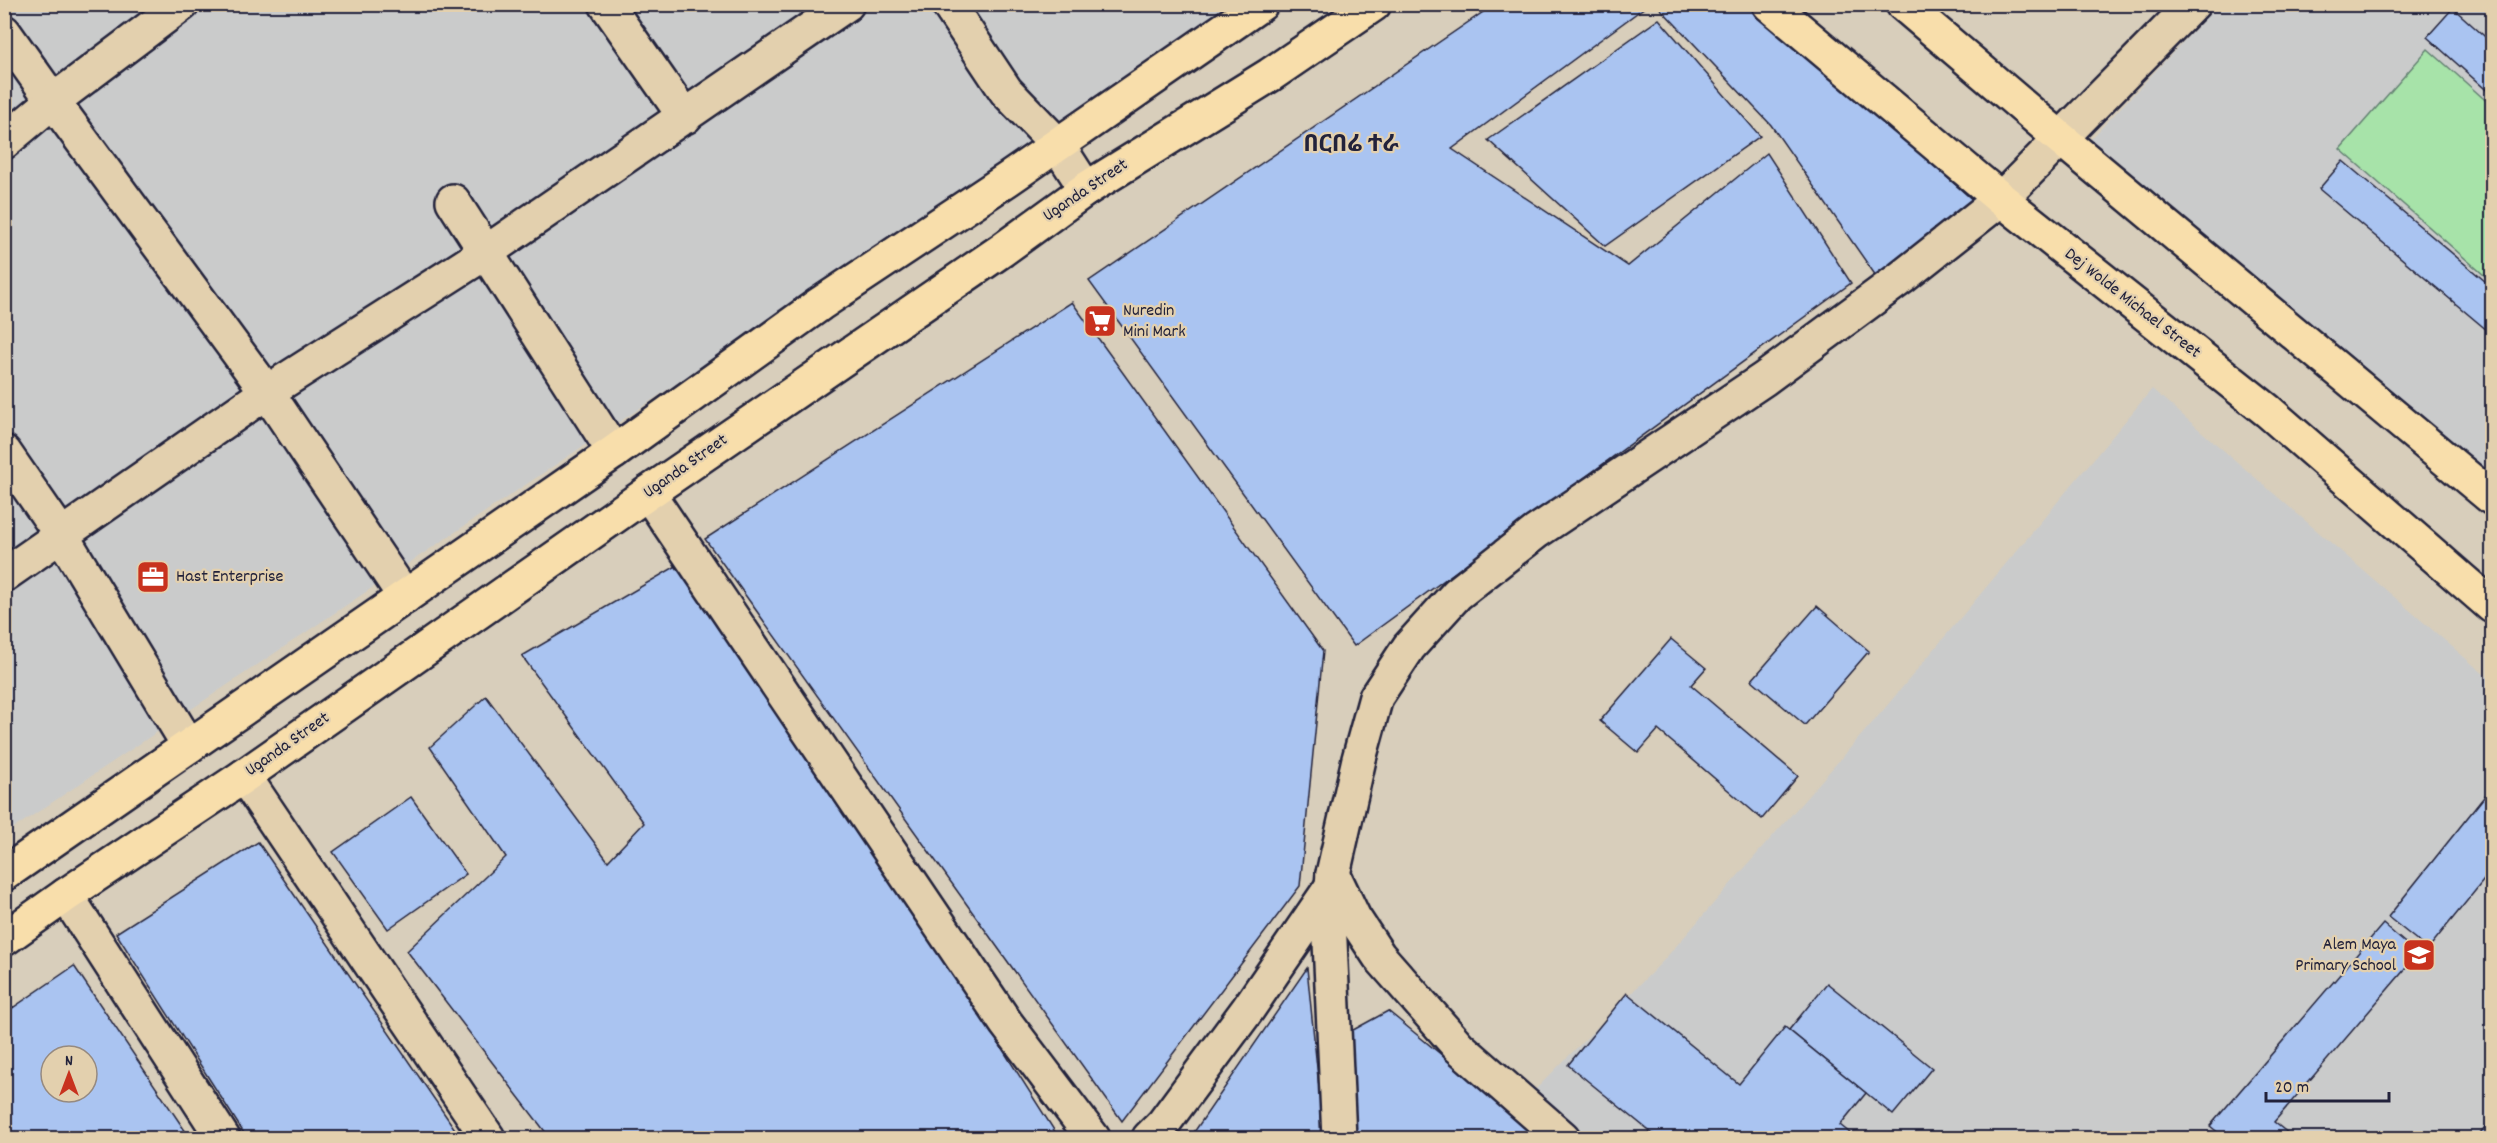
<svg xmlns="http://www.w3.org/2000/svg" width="2497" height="1143" viewBox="0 0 2497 1143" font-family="Dekko,'Noto Sans Ethiopic',sans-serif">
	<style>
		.built { fill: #cacbcb }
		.green { fill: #a7e3a9; stroke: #648272; stroke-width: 1.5 }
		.building { fill: #aac4f1; stroke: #22223b; stroke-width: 1.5; fill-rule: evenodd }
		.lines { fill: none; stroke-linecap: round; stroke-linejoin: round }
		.minor-casing { stroke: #22223b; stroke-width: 38 }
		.tertiary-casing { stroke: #22223b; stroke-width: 38 }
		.primary-casing { stroke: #22223b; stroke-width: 38 }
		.minor { stroke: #e3d0ae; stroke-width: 33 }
		.tertiary { stroke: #e3d0ae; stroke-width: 33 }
		.primary { stroke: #f8deab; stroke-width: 33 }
		.labels { text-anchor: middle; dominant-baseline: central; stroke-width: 4.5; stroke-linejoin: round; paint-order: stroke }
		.street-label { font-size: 18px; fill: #22223b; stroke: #e3d0ae }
		.poi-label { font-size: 18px; fill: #22223b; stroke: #e3d0ae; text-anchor: start }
		.district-label { font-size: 24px; font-weight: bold; fill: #22223b; stroke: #e3d0ae }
	</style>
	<rect width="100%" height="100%" fill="#d8cebb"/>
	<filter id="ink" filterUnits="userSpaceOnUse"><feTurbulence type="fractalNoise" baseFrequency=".0167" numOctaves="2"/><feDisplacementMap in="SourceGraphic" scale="12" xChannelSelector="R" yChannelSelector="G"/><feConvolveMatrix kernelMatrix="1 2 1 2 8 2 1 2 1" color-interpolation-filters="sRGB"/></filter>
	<g filter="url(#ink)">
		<!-- built -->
		<g class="built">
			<path d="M5 5H1241L5 834Z"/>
			<path d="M2218 5H2492V477L2091 139Z"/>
			<path d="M2152 389 2492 681V1138H2210L2200 1130 2192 1138H1587L1531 1094 1663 961 1880 714Z"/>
		</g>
		<!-- green -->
		<path class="green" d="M2428 49 2492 106V282L2340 149Z"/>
		<!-- building -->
		<g class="building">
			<path d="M1495 4H1649L1452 149 1628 266 1767 153 1851 283 1354 646 1089 281Z"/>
			<path d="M1656 4H1752L1985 211 1885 289 1771 125Z"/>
			<path d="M2453 8 2492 43V95L2427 37Z"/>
			<path d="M1659 19 1760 136 1605 246 1488 140Z"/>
			<path d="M2343 161 2492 287V326L2488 331 2319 189Z"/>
			<path d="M1072 302 1323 651 1300 886 1122 1121 705 539Z"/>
			<path d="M690 558 1059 1138H550L407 951 506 857 430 747 486 696 608 861 644 823 522 656Z"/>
			<path d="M1817 606 1869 651 1805 725 1752 680Z"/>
			<path d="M1671 639 1706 668 1691 685 1798 776 1762 819 1658 730 1638 753 1600 721Z"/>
			<path d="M2492 787V870L2428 949 2388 917Z"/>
			<path d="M411 797 466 874 388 929 333 852Z"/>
			<path d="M258 842 461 1138H247L116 933Z"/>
			<path d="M2383 924 2418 954 2274 1122 2294 1138H2225L2210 1126Z"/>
			<path d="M74 966 190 1138H4V1014ZM51 1056H87V1092H51Z"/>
			<path d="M1307 968 1324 1138H1190Z"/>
			<path d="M1827 983 1932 1068 1893 1115 1789 1030Z"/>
			<path d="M1627 993 1739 1084 1785 1027 1866 1093 1840 1125 1856 1138H1658L1568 1065Z"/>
			<path d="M1388 1011 1543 1138H1349L1333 1041Z"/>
			<path d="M2492 1119V1138H2477Z"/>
		</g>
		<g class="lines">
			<!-- minor casing -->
			<g class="minor-casing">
				<g id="minor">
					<path d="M606 4 685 117"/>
					<path d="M4 32 53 101 267 392 405 597"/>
					<path d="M4 142 53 101 182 4"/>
					<path d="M1057 144 1086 189"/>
					<path d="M453 201 614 452"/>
					<path d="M4 452 62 536 189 746"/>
					<path d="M648 493 1006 1023 1093 1138"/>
					<path d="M4 575 267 392 485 253 847 4"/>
					<path d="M244 776 488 1138"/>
					<path d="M1333 874 1354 918 1379 956 1459 1047 1563 1138"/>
					<path d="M66 895 223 1138"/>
					<path d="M1149 1138 1163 1124 1248 1009 1330 889"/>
					<path d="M1339 1138 1329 920 1333 874 1359 759 1376 697 1409 647 1457 594 1536 532 1764 379 1901 278 2001 199 2193 4"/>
				</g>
			</g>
			<!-- tertiary casing -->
			<g class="tertiary-casing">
				<path id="tertiary" d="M948 4 1006 91 1057 144"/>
			</g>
			<!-- primary casing -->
			<g class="primary-casing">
				<g id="primary">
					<path d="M1769 4 2001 199 2268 411 2492 606"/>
					<path d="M1903 4 2060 138 2492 498"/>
					<path d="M4 874 614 452 820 304 1008 179 1261 4"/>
					<path d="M4 939 66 895 244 776 648 493 1002 250 1086 189 1270 75 1374 4"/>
				</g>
			</g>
			<!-- minor -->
			<use href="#minor" class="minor"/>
			<!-- tertiary -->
			<use href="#tertiary" class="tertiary"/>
			<!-- primary -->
			<use href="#primary" class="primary"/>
		</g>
	</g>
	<!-- icons -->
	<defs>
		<g id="supermarket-square" transform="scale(1.725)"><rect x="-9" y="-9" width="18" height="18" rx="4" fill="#c8321e" stroke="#e3d0ae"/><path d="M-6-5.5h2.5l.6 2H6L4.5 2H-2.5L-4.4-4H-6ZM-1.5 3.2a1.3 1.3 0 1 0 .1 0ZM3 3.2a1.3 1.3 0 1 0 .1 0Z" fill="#fff"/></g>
		<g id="office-square" transform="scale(1.725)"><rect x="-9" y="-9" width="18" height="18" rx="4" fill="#c8321e" stroke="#e3d0ae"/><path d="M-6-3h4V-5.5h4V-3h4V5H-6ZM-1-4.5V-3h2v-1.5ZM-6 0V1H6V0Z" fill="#fff"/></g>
		<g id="school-square" transform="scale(1.725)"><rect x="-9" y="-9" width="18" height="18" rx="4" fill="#c8321e" stroke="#e3d0ae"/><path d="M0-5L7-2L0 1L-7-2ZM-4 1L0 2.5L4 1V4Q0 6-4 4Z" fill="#fff"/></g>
	</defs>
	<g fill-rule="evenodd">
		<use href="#supermarket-square" x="1100" y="321"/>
		<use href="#office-square" x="153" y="577"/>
		<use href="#school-square" x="2419" y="955"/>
	</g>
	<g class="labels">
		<!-- street labels -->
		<g class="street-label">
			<text transform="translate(1086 191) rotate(-34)">Uganda Street</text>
			<text transform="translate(2132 304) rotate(38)">Dej Wolde Michael Street</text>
			<text transform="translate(686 467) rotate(-35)">Uganda Street</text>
			<text transform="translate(288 745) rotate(-35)">Uganda Street</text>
		</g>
		<!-- poi labels -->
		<g class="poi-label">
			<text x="1123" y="311">Nuredin<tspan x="1123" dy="21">Mini Mark</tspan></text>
			<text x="176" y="577">Hast Enterprise</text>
			<text x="2396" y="945" text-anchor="end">Alem Maya<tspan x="2396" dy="21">Primary School</tspan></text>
		</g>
		<!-- district labels -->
		<g class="district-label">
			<text x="1351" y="146">በርበሬ ተራ</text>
		</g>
	</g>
	<!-- margin -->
	<rect width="2497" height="1143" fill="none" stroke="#e3d0ae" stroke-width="24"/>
	<rect x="12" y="12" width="2473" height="1119" fill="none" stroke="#22223b" stroke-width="2" filter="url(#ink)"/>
	<!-- north arrow -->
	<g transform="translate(69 1074)"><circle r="28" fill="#e3d0ae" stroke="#968a80" stroke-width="1.5"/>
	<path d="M0-4.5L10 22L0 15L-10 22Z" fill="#c8321e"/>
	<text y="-9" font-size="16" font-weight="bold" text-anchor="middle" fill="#22223b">N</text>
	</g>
	<!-- scale -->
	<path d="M2266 1092v9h123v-9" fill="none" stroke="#22223b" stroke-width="3"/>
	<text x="2275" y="1092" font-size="18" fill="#22223b" stroke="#e3d0ae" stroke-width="4.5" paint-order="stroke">20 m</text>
</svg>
